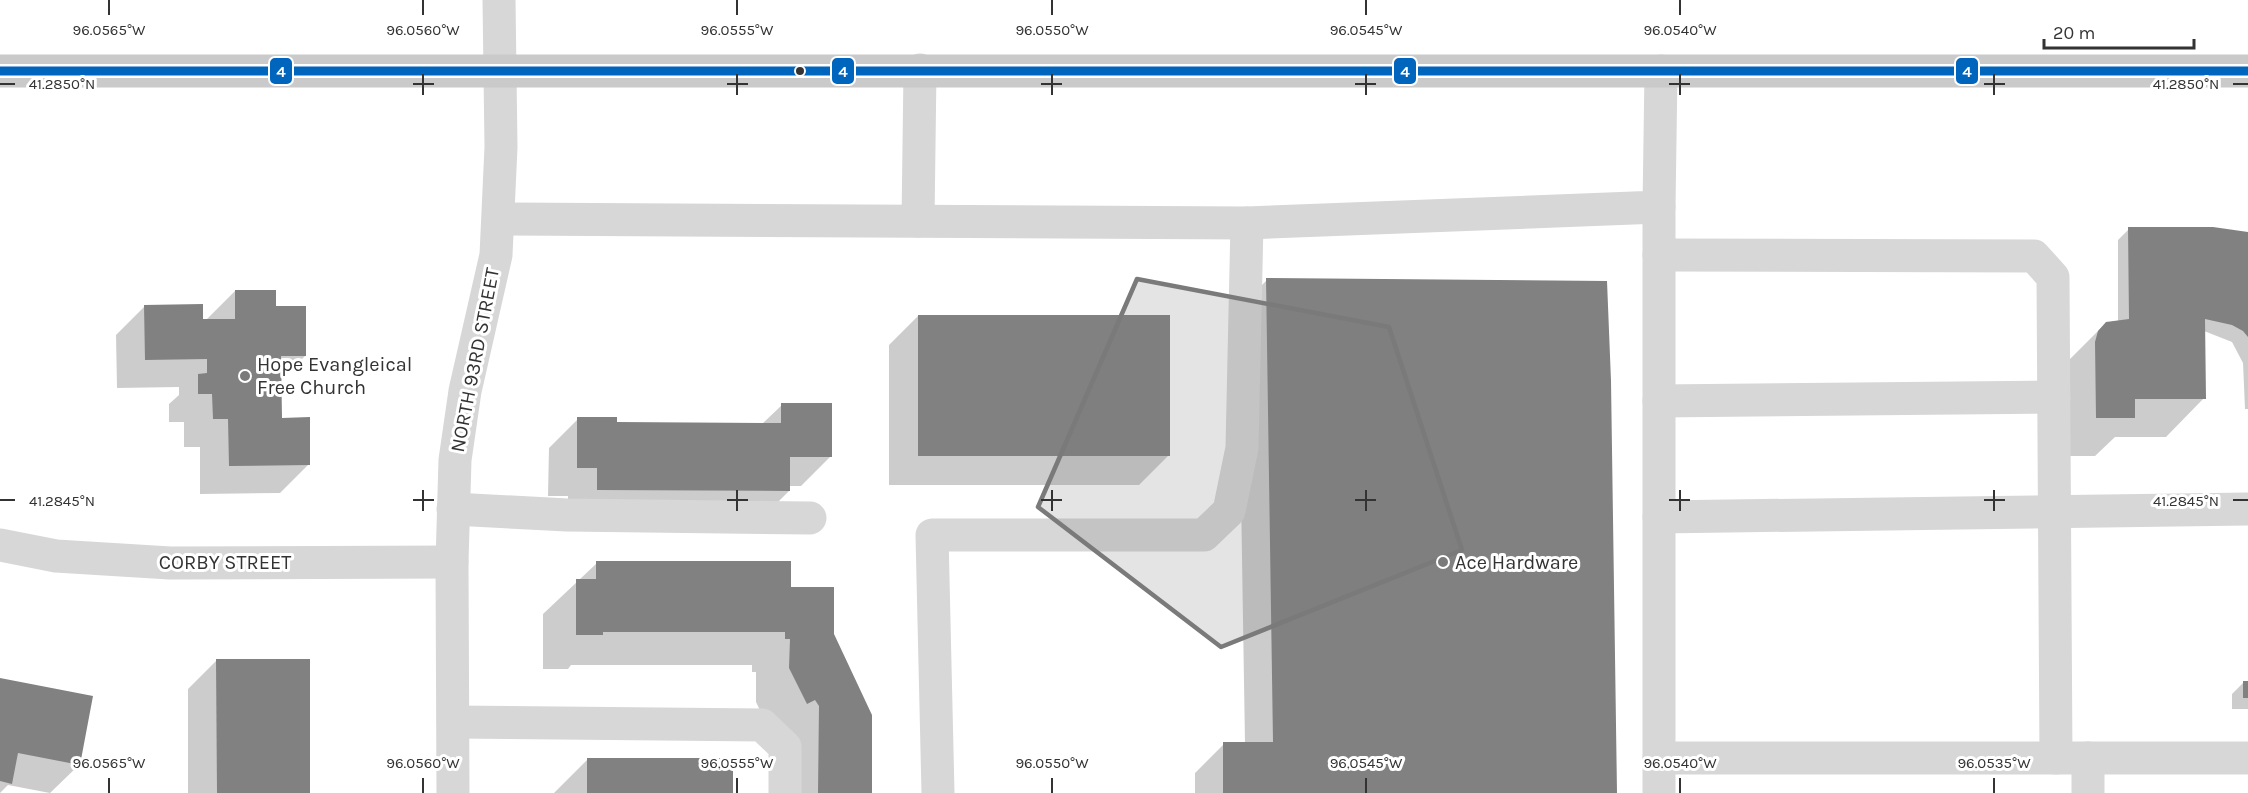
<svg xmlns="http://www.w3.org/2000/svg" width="2248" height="793" viewBox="0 0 2248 793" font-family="Karla,sans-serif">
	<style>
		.shadow { fill: #0003 }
		.building { fill: #818181 }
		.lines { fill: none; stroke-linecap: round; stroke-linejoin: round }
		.minor { stroke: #d7d7d7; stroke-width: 33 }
		.major { stroke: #cacaca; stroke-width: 33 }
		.bus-1-casing { stroke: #fff; stroke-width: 14 }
		.bus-1 { stroke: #0065bd; stroke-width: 9 }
		.marked { fill: #7a7a7a; fill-opacity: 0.2; stroke: #7a7a7a; stroke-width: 4.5; stroke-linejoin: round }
		.ticks { fill: none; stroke: #333; stroke-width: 2 }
		.bus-dot { fill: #333; stroke: #fff; stroke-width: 2 }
		.poi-dot { fill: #7a7a7a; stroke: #fff; stroke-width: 2 }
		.labels { text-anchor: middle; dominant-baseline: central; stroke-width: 6; stroke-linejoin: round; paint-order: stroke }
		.street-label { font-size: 20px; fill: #333; stroke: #fff }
		.poi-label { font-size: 20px; fill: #333; stroke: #fff; text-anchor: start }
		.ticks-label { font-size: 15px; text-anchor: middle; fill: #333; stroke: #fff; stroke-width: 6; stroke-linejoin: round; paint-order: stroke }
		.line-badge { stroke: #fff; stroke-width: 2 }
		.badge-label { font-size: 16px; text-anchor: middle; font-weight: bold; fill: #fff }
	</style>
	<rect width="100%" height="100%" fill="#fff"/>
	<!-- shadow -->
	<g class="shadow">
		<path d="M2129 229 2248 234V409H2245L2243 363 2232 342 2204 331V398L2166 437H2115L2095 456H2058L2062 367 2101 328 2118 321V240Z"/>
		<path d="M1267 280 1616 793H1195V773L1224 744H1245L1238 309Z"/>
		<path d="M235 291 274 308 305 356 280 381V420L309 464 280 493 200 494V447H184V422H169V404L179 395V387L117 388 116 335 145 306 206 320Z"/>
		<path d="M918 316 1168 456 1139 485H889V345Z"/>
		<path d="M782 405 830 457 801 486H789V491L760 520 568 519V496H548L549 448 578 419 616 424H762Z"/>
		<path d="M597 563 790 589 832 634 870 793H785L773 737 756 702V672H752V665H571L568 669H543V614Z"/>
		<path d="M217 660 309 793H188V689Z"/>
		<path d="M0 679 79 765 50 793 8 785 0 793Z"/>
		<path d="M2243 683H2248V709H2232V694Z"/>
		<path d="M588 759 732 793H554Z"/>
	</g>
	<!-- building -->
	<g class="building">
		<path d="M2128 227H2213L2248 232V337L2243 331 2232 325 2205 319 2206 399H2135V418H2096L2095 342 2098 331 2106 322 2129 319Z"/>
		<path d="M1266 278 1607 281 1611 381 1617 793H1223V742H1273Z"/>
		<path d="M235 290H276V306H306V356H281L282 418 310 417V465L229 466 228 419H213L212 394H198V374L207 373V359L145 360 144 305 203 304V319H235Z"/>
		<rect x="918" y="315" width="252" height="141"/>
		<path d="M781 403H832V457H790V491L597 490V468H577V417H617V422L781 423Z"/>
		<path d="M596 561H791V587H834V634L872 715V793H818L819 706 815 700 807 704 789 668 790 639H785V632H603V635H576V579H596Z"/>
		<path d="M216 659H310V793H217Z"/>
		<path d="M0 678 93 696 80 765 18 753 12 784 0 781Z"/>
		<rect x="2243" y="681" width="5" height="17"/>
		<rect x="587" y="758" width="146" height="35"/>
	</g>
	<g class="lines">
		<!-- minor -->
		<g class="minor">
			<path d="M1659 207V793"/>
			<path d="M499 219 1247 223 1659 207 1661 71"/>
			<path d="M918 221 920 70"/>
			<path d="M1659 255 2034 256 2053 277 2056 758"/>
			<path d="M1659 401 2054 397"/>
			<path d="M453 509 567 515 810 518"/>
			<path d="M1659 517 2248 509"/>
			<path d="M0 545 56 556 170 563 452 562"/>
			<path d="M453 722 762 725 785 747V793"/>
			<path d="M1659 758H2248"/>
			<path d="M2088 758V793"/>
			<path d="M453 793 452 562 455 460 465 391 496 255 501 147 499 0"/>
			<path d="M938 793 932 535H1204L1229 511 1242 448 1247 223"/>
		</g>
		<!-- major -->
		<path class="major" d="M0 71H2248"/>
		<!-- bus-1 casing -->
		<g class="bus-1-casing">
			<path id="bus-1" d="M0 71H2248"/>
		</g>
		<!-- bus-1 -->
		<use href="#bus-1" class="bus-1"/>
	</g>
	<!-- marked area -->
	<path class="marked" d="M1137 279 1389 327 1462 550 1221 647 1038 507Z"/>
	<!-- ticks -->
	<path class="ticks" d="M109 0V15M423 0V15M737 0V15M1052 0V15M1366 0V15M1680 0V15M423 74V95M737 74V95M1052 74V95M1366 74V95M1680 74V95M1994 74V95M0 84H15M413 84H434M727 84H748M1041 84H1062M1355 84H1376M1669 84H1690M1984 84H2005M2233 84H2248M423 490V511M737 490V511M1052 490V511M1366 490V511M1680 490V511M1994 490V511M0 500H15M413 500H434M727 500H748M1041 500H1062M1355 500H1376M1669 500H1690M1984 500H2005M2233 500H2248M109 778V793M423 778V793M737 778V793M1052 778V793M1366 778V793M1680 778V793M1994 778V793"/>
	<!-- markers -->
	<circle class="bus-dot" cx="800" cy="71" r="5"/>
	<g class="poi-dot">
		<circle cx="245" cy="376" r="6"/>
		<circle cx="1443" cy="562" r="6"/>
	</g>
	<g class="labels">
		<!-- street labels -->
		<g class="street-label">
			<text transform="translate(475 360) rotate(-79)">NORTH 93RD STREET</text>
			<text x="225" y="562">CORBY STREET</text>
		</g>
		<!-- poi labels -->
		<g class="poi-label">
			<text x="257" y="364">Hope Evangleical<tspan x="257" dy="23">Free Church</tspan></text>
			<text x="1455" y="562">Ace Hardware</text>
		</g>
	</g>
	<g class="ticks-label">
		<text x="109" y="35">96.0565°W</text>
		<text x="423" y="35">96.0560°W</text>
		<text x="737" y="35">96.0555°W</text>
		<text x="1052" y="35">96.0550°W</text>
		<text x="1366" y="35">96.0545°W</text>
		<text x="1680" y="35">96.0540°W</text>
		<text x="62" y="89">41.2850°N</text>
		<text x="2186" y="89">41.2850°N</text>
		<text x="62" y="506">41.2845°N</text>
		<text x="2186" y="506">41.2845°N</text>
		<text x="109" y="768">96.0565°W</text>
		<text x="423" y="768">96.0560°W</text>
		<text x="737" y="768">96.0555°W</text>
		<text x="1052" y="768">96.0550°W</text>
		<text x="1366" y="768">96.0545°W</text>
		<text x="1680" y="768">96.0540°W</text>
		<text x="1994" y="768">96.0535°W</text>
	</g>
	<g class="line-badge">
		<rect x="269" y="57" width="24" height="28" rx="6" fill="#0065bd"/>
		<rect x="831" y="57" width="24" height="28" rx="6" fill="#0065bd"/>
		<rect x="1393" y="57" width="24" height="28" rx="6" fill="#0065bd"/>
		<rect x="1955" y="57" width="24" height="28" rx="6" fill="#0065bd"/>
	</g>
	<g class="badge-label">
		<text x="281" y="77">4</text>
		<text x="843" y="77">4</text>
		<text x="1405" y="77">4</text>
		<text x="1967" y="77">4</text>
	</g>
	<!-- scale -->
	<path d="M2044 39v9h150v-9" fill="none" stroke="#333333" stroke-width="3"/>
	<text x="2053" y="39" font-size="18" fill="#333333" stroke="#ffffff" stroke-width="4.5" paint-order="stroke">20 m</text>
</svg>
